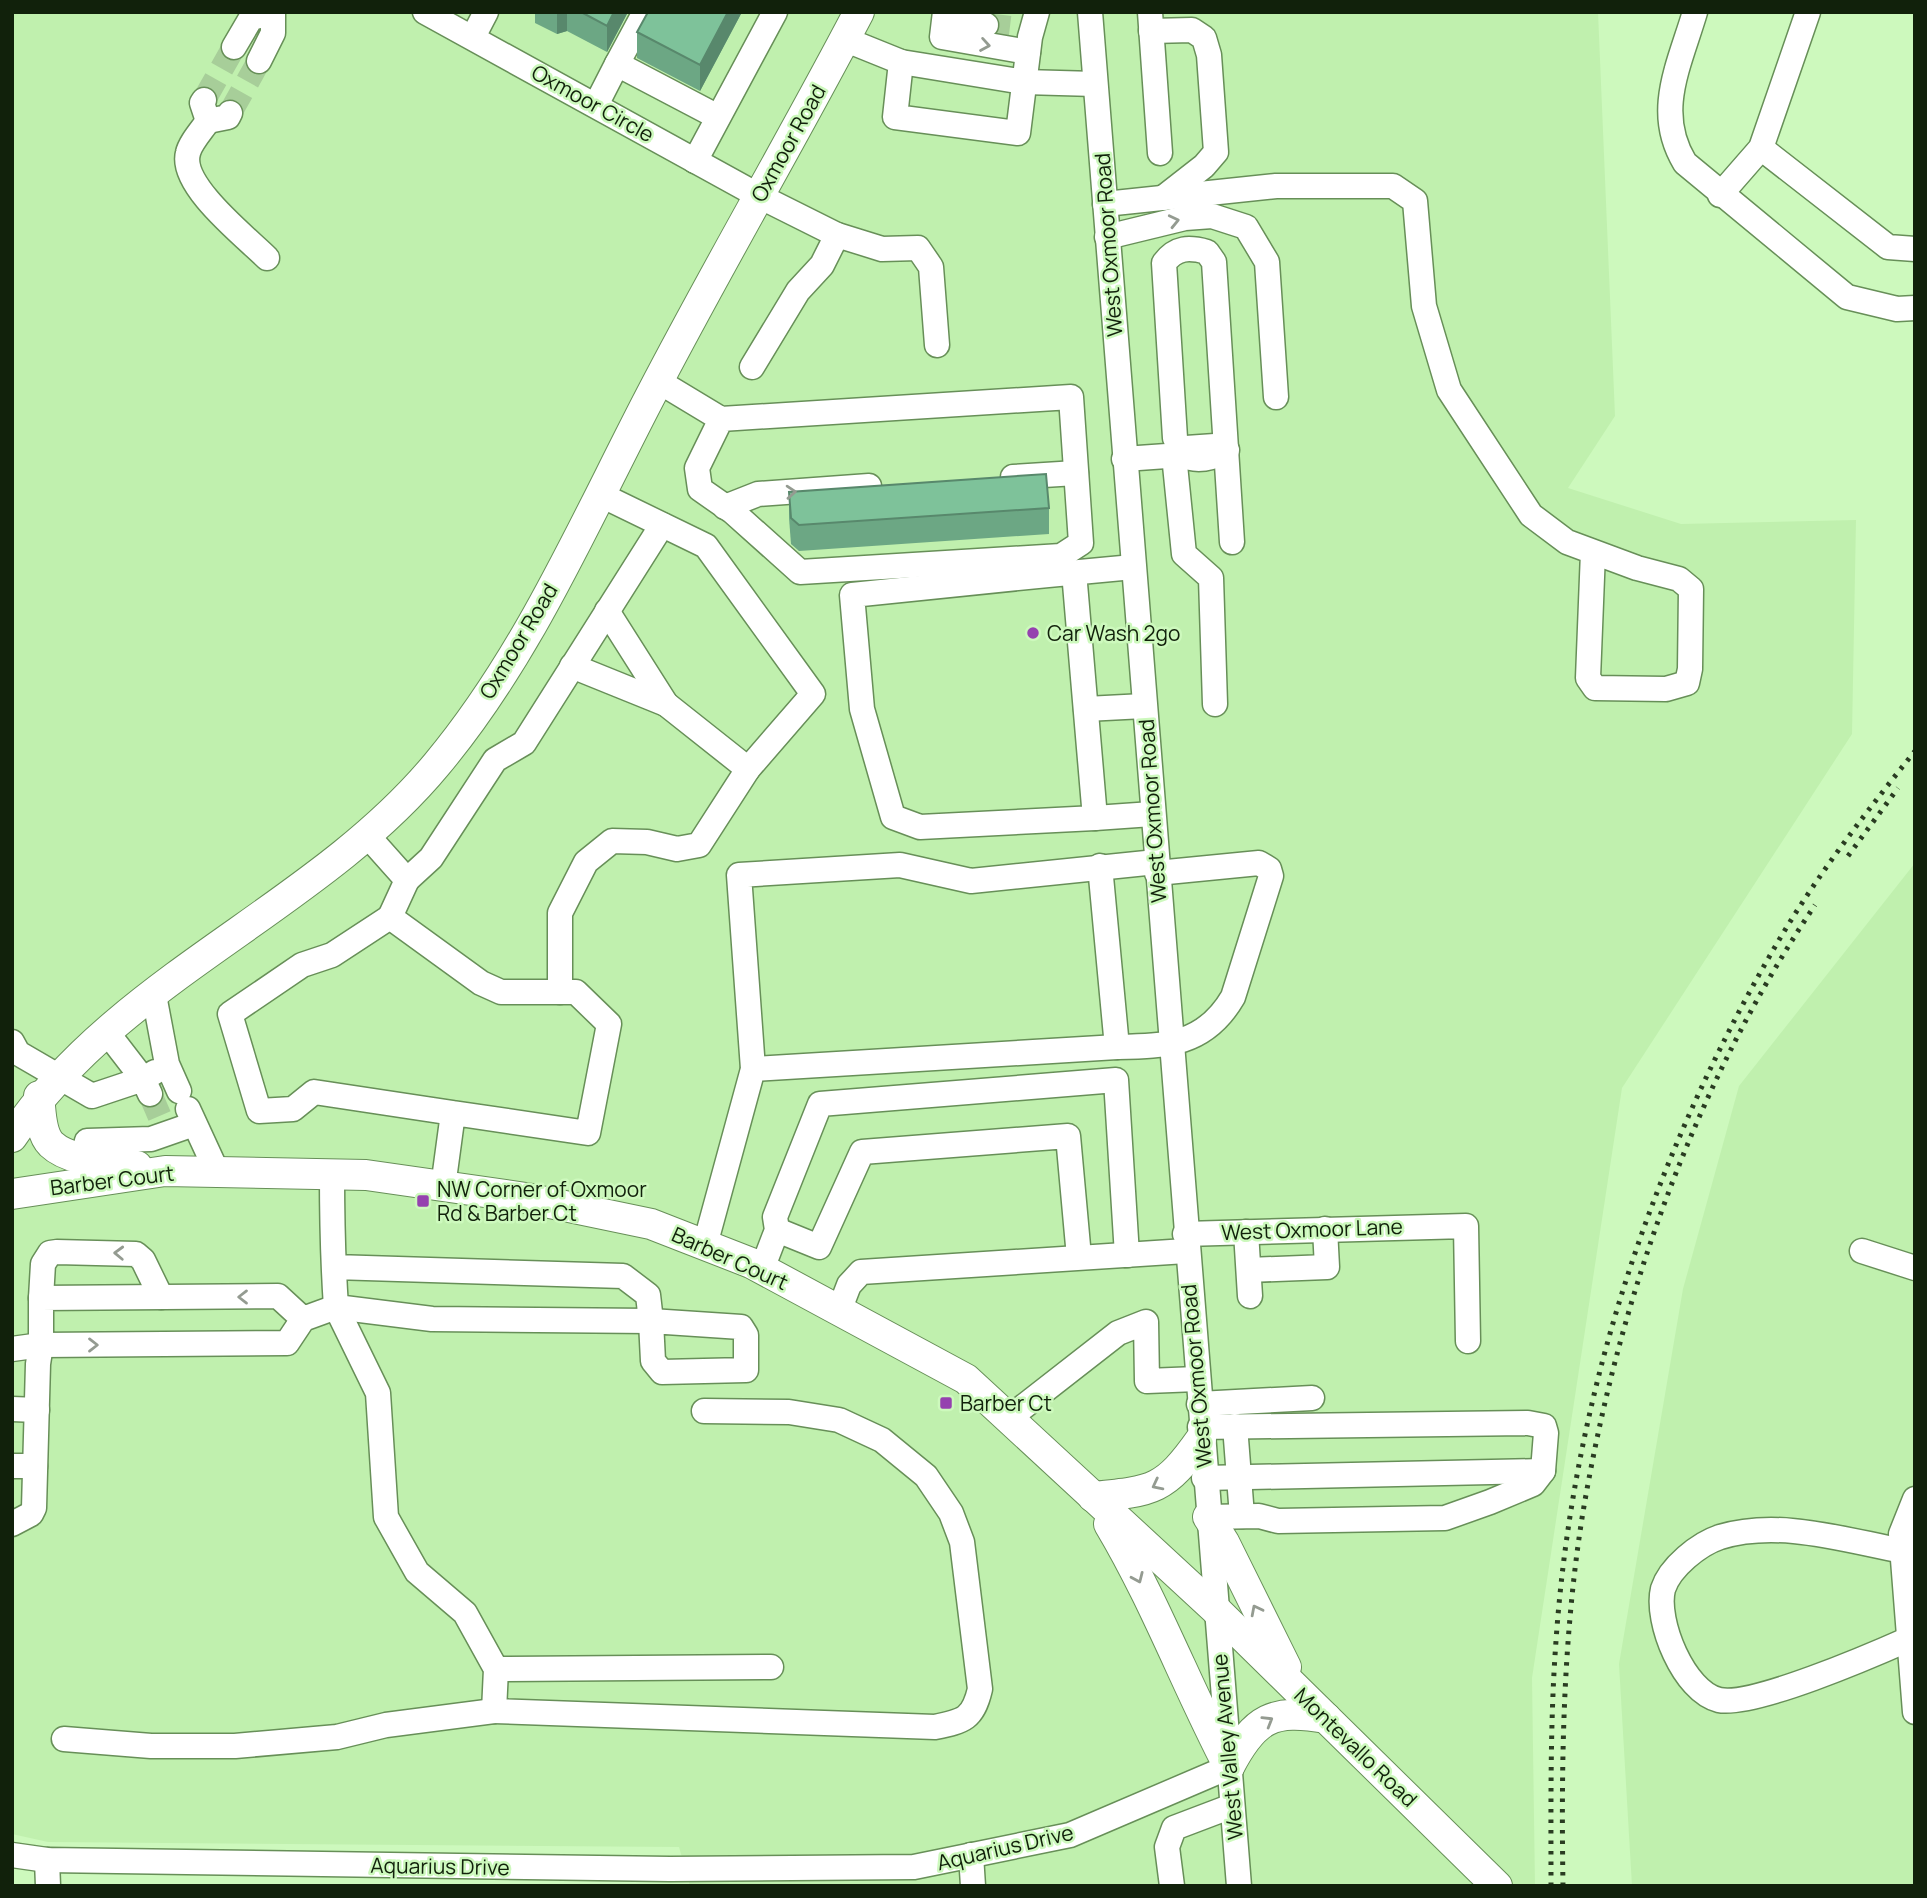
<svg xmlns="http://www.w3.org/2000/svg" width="1927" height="1898" viewBox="0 0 1927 1898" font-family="Manrope,sans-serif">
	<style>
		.built { fill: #c0f0ae }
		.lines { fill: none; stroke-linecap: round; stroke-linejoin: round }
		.minor-tunnel { stroke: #a7ce99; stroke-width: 24; stroke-dasharray: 24 12; stroke-linecap: butt }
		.minor-casing { stroke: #678f58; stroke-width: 27 }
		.major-casing { stroke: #678f58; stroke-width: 32 }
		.minor { stroke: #fff; stroke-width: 24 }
		.major { stroke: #fff; stroke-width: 30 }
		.rail { stroke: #293c21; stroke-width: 5; stroke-dasharray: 3.5 7; stroke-linecap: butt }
		.wall { fill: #6ca784 }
		.shaded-wall { fill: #58886c }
		.building { fill: #7ec29a; stroke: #58886c; stroke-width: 2 }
		.oneway { stroke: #949b91 }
		.poi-dot { fill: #9541af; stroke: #cdf9bd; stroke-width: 2.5 }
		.labels { text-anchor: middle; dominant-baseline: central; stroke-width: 5; stroke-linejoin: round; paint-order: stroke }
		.street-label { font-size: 21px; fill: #11210b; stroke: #cdf9bd }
		.poi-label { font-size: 21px; fill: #11210b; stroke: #cdf9bd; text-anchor: start }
	</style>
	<rect width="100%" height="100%" fill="#cdf9bd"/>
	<!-- built -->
	<g class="built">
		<path d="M12 12H1598L1615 416 1568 488 1681 524 1856 520 1852 734 1622 1088 1532 1678 1535 1886H690L679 1847 48 1842 12 1834Z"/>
		<path d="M1915 863V1886H1632L1619 1664 1683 1289 1739 1086Z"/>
	</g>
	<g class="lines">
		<!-- minor-tunnel -->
		<g class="minor-tunnel">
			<path d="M986 25 1010 28"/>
			<path d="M204 100 234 47"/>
			<path d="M230 113 259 61"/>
			<path d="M150 1094 163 1124"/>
		</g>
		<!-- minor casing -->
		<g class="minor-casing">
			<g id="minor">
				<path d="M425 12 759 196 837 235 822 265 798 291 752 367"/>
				<path d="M945 12 942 37 1028 52"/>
				<path d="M1090 12 1239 1886"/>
				<path d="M1150 12 1160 153"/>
				<path d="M1695 12C1679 66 1654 112 1685 163L1847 297 1897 309 1915 308"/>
				<path d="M945 19 986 25"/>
				<path d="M1151 31 1192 30 1204 38 1209 55 1216 152 1204 166 1163 198"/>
				<path d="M473 37 486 12"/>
				<path d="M844 39 901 62 895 117 1018 133 1030 37 1037 12"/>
				<path d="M234 47 251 18 273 13V33L259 61"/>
				<path d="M901 62 1024 82 1095 84"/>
				<path d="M617 64 645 12"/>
				<path d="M204 100 202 103 208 121 228 117 230 113"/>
				<path d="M596 105 617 64 718 117"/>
				<path d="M208 121C202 130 190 143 188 153 179 185 246 237 267 258"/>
				<path d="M1761 148 1888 247 1915 249"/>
				<path d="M695 161 775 12"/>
				<path d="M1720 195 1761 148 1808 12"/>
				<path d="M1105 204 1276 186H1393L1415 201 1424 306 1449 390 1531 515 1567 542 1637 568 1679 579 1691 589 1690 669 1687 683 1666 689 1595 688 1588 678 1593 552"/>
				<path d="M837 235 882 249 918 248 931 267 937 345"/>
				<path d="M1107 237 1185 218 1212 216 1246 227 1267 262 1276 397"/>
				<path d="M658 381 721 419 1071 397 1081 543 1061 556 800 572 733 512 700 489 697 468 721 419"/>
				<path d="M1175 438 1164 263C1176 247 1189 247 1207 252L1214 262 1232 542"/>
				<path d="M1174 455 1184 554 1211 578 1215 704"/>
				<path d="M1124 459 1181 455C1196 462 1214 459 1227 450L1215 446 1186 448 1181 455"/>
				<path d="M1013 477 1076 473"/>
				<path d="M725 507 758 494 869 486"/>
				<path d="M1074 572 1095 818 920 827 893 817 862 709 852 595 1048 575 1133 567"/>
				<path d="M607 611 666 704 748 769"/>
				<path d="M572 666 666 704"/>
				<path d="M1086 709 1144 706"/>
				<path d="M1095 818 1152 814"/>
				<path d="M366 834 407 880 390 917"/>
				<path d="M1100 866 1117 1047C1167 1046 1205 1045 1233 997L1271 876 1269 869 1259 863 1157 873"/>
				<path d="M407 880 431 858 495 760 524 743 662 525"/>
				<path d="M560 992V913L586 862 612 841 647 842 677 849 699 845 748 769 813 694 706 546 599 494"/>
				<path d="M154 995 167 1064 179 1091"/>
				<path d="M106 1031 143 1079 155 1072"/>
				<path d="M12 1042 18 1053 92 1096 143 1079 150 1094"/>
				<path d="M753 1069 1117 1047"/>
				<path d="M188 1109 217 1172"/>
				<path d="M83 1157 87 1141 151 1139 194 1124"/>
				<path d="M332 1175C332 1219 333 1263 336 1307L432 1319 651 1321 648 1295 623 1276 334 1267"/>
				<path d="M443 1187 453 1113 314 1092 293 1109 259 1111 230 1014 302 965 332 955 390 917 481 983 501 992H576L609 1024 588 1133 453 1113"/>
				<path d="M777 1230 819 1247 862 1152 1068 1136 1079 1257"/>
				<path d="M1246 1232 1250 1296"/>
				<path d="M1185 1234 1466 1226 1468 1341"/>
				<path d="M705 1245 753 1069 739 875 900 865 971 881 1156 862"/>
				<path d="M1862 1251 1915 1268"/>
				<path d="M762 1269 777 1230 775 1217 820 1104 1116 1080 1127 1255"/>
				<path d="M1249 1270 1327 1267 1325 1229"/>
				<path d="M41 1298 43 1264 50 1253 57 1252 136 1254 143 1260 161 1297"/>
				<path d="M839 1311 849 1285 861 1272 1186 1251"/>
				<path d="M303 1319 278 1296 41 1298V1345L287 1343 303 1319 336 1307 378 1393 386 1517 417 1572 465 1613 496 1669 494 1711 935 1727C964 1721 973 1719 980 1689L962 1542 951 1513 926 1476 882 1440 839 1420 789 1412 704 1411"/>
				<path d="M651 1321 741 1327 746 1335V1370L662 1372 653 1361Z"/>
				<path d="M12 1349 41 1345 38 1364 34 1508 31 1514 12 1524"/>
				<path d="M1199 1404 1312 1398"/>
				<path d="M12 1409 37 1410"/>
				<path d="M1009 1418 1118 1333 1146 1322 1147 1381 1197 1379"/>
				<path d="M1235 1426 1242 1516"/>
				<path d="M1200 1427 1528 1423 1544 1426 1546 1433 1543 1471 1533 1484 1490 1502 1445 1518 1278 1521 1259 1516 1208 1517"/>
				<path d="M12 1466H35"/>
				<path d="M1204 1478 1543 1471"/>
				<path d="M1915 1499 1901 1534 1915 1712"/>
				<path d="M1903 1551C1844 1540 1779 1519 1720 1537 1699 1544 1670 1567 1663 1589 1655 1621 1684 1692 1719 1700 1753 1707 1873 1655 1909 1639"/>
				<path d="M496 1669 771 1667"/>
				<path d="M64 1739 151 1746H235L337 1737 386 1725 494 1711"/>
				<path d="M12 1855 47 1860 670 1869 914 1867 1070 1835 1229 1767"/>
				<path d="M971 1855 973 1886"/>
				<path d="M47 1860 48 1886"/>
				<path d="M1172 1886 1167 1847 1174 1828 1232 1806"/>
			</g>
		</g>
		<!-- major casing -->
		<g class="major-casing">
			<g id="major">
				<path d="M39 1096C41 1111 40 1133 51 1144 71 1163 112 1162 137 1166"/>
				<path d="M12 1137C119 977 316 910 437 764 529 654 587 517 653 391 719 264 792 140 859 12"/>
				<path d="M12 1194 165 1171 366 1175 526 1198 651 1224 751 1263 966 1379 1215 1609 1497 1886"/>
				<path d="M1093 1497C1154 1491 1165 1490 1201 1439"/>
				<path d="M1208 1517 1224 1542 1286 1667"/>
				<path d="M1109 1524C1155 1601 1187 1687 1229 1767"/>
				<path d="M1229 1767C1255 1717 1273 1709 1326 1718"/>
			</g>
		</g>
		<!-- minor -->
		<use href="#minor" class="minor"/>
		<!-- major -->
		<use href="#major" class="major"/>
		<!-- rail -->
		<g class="rail">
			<path d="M1848 856 1898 788"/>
			<path d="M1551 1886C1551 1804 1550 1722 1556 1641 1573 1394 1654 1152 1779 940 1818 874 1867 811 1915 751"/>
			<path d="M1563 1886C1561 1762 1563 1635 1583 1512 1619 1299 1694 1085 1815 905"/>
		</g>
	</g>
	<!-- wall -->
	<g class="wall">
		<path d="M535 12H628L607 52 567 31 557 34 535 23Z"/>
		<path d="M742 12 700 91 637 58V32Z"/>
		<path d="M789 492 1049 508V534L799 551 791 544 789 518Z"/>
	</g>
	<!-- shaded-wall -->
	<g class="shaded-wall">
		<path d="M557 12H567V31L557 34Z"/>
		<path d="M614 12H628L607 52V26Z"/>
		<path d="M728 12H742L700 91V65Z"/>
	</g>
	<!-- building -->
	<g class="building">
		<path d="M581 12H614L607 26Z"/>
		<path d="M648 12H728L700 65 637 32Z"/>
		<path d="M1046 474 1049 508 799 525 791 518 789 492Z"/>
	</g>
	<!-- one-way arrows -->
	<defs><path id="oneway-chevron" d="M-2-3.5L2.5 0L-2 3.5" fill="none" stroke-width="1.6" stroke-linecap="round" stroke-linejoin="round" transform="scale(1.75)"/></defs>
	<g class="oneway">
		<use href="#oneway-chevron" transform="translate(985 45) rotate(10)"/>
		<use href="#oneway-chevron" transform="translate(1174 221) rotate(-13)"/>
		<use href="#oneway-chevron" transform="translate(791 492) rotate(-4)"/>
		<use href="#oneway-chevron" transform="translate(119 1253) rotate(-178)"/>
		<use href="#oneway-chevron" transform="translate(243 1297) rotate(180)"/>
		<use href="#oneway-chevron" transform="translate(93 1345)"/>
		<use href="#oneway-chevron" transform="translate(1157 1485) rotate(153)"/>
		<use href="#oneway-chevron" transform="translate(1138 1578) rotate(66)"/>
		<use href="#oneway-chevron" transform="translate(1256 1610) rotate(-117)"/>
		<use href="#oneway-chevron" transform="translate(1268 1721) rotate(-31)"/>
	</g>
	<!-- markers -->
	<g class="poi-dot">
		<circle cx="1033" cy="633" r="7"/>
		<rect x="416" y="1194" width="14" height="14" rx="3.5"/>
		<rect x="939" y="1396" width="14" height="14" rx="3.5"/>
	</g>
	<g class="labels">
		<!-- street labels -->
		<g class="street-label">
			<text transform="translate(593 103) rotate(29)">Oxmoor Circle</text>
			<text transform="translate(788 143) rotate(-61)">Oxmoor Road</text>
			<text transform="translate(1108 245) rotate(-94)">West Oxmoor Road</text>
			<text transform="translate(518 641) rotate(-59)">Oxmoor Road</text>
			<text transform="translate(1152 811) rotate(-94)">West Oxmoor Road</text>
			<text transform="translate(112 1180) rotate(-7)">Barber Court</text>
			<text transform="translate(1312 1229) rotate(-2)">West Oxmoor Lane</text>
			<text transform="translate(730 1258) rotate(24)">Barber Court</text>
			<text transform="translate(1196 1376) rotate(-95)">West Oxmoor Road</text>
			<text transform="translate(1227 1747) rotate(-95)">West Valley Avenue</text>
			<text transform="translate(1356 1747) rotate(44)">Montevallo Road</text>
			<text transform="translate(1005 1847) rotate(-13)">Aquarius Drive</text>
			<text transform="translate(440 1866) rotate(1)">Aquarius Drive</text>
		</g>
		<!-- poi labels -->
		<g class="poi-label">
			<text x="1047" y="633">Car Wash 2go</text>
			<text x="437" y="1189">NW Corner of Oxmoor<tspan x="437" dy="24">Rd &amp; Barber Ct</tspan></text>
			<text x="960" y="1403">Barber Ct</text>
		</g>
	</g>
	<!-- border -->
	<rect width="1927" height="1898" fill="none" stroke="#11210b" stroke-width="28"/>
</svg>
